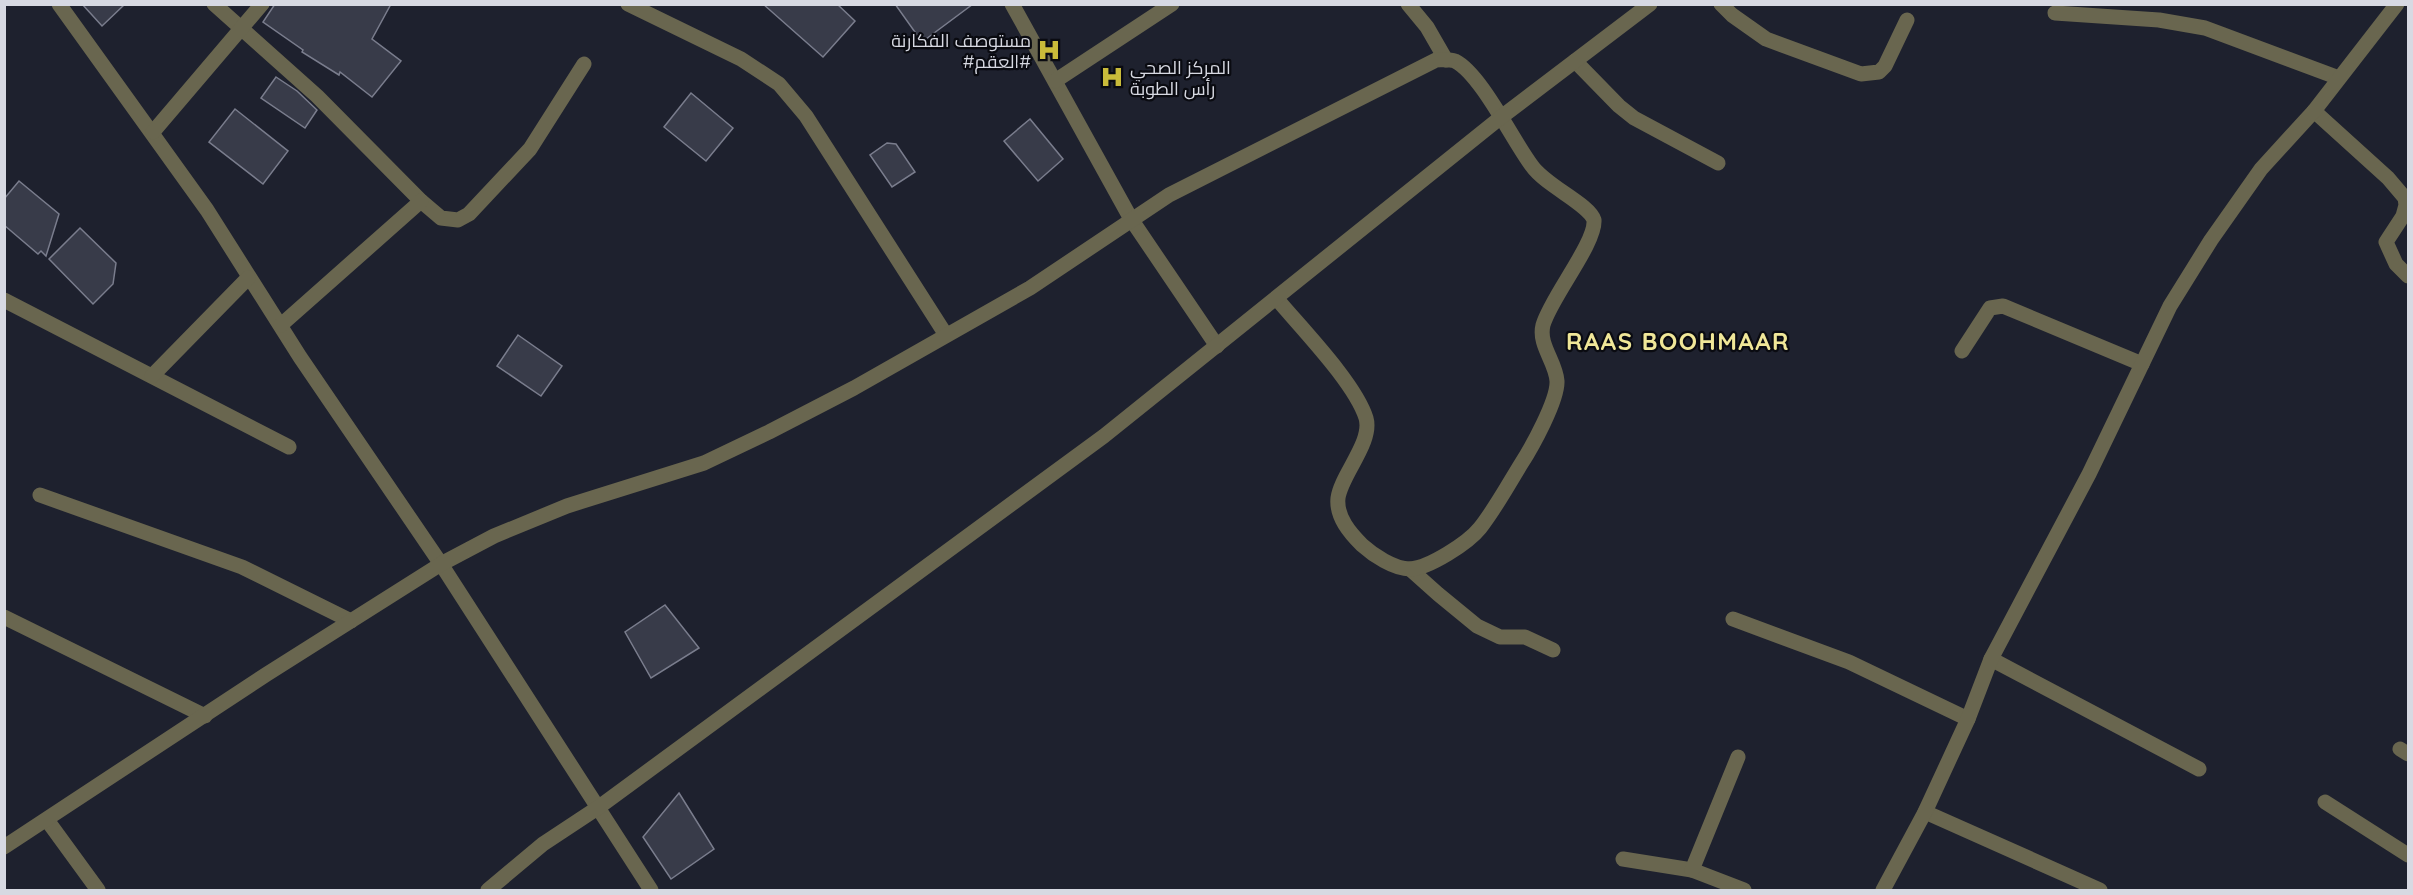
<svg xmlns="http://www.w3.org/2000/svg" width="2413" height="895" viewBox="0 0 2413 895" font-family="Quicksand,Cairo,sans-serif">
	<style>
		.building { fill: #383b49; stroke: #7a7d8d; stroke-width: 1.5 }
		.lines { fill: none; stroke-linecap: round; stroke-linejoin: round }
		.minor { stroke: #69664f; stroke-width: 15 }
		.labels { text-anchor: middle; dominant-baseline: central; stroke-width: 4.5; stroke-linejoin: round; paint-order: stroke }
		.poi-label { font-size: 18px; fill: #d7d9e2; stroke: #0a0b11; text-anchor: end }
		.district-label { font-size: 24px; font-weight: bold; letter-spacing: 1.5px; fill: #f0e798; stroke: #0a0b11 }
	</style>
	<rect width="100%" height="100%" fill="#1e212e"/>
	<!-- building -->
	<g class="building">
		<path d="M82 4H125L102 26Z"/>
		<path d="M275 4H391L372 39 401 61 372 97 340 72 339 75 302 52 303 50 263 22Z"/>
		<path d="M763 4H837L855 21 823 57Z"/>
		<path d="M895 4H973L922 42Z"/>
		<path d="M276 77 297 91 317 110 305 128 261 98Z"/>
		<path d="M691 93 733 128 706 161 664 127Z"/>
		<path d="M235 109 288 151 263 184 209 142Z"/>
		<path d="M1030 119 1063 159 1038 181 1004 141Z"/>
		<path d="M887 143 896 144 915 172 892 187 870 155Z"/>
		<path d="M19 181 59 214 46 256 41 251 38 254 4 225V199Z"/>
		<path d="M80 228 116 263 113 284 93 304 49 259Z"/>
		<path d="M518 335 562 366 541 396 497 366Z"/>
		<path d="M665 605 699 648 651 678 625 632Z"/>
		<path d="M679 793 714 849 671 879 643 837Z"/>
	</g>
	<g class="lines">
		<!-- minor -->
		<g class="minor">
			<path d="M59 4 207 210 300 357 441 564 651 890"/>
			<path d="M214 4 317 96 421 201 441 218 458 220 469 214 530 149 584 64"/>
			<path d="M628 4 741 59 779 84 806 116 946 335"/>
			<path d="M1012 4 1131 219 1217 346"/>
			<path d="M1408 4 1427 27 1446 60"/>
			<path d="M1721 4 1732 15 1766 39 1861 74 1879 72 1885 66 1907 20"/>
			<path d="M2055 13 2159 20 2205 28 2339 78"/>
			<path d="M1575 61 1619 106 1634 118 1718 163"/>
			<path d="M1055 81 1172 4"/>
			<path d="M2314 111 2388 178 2405 198 2406 205 2403 216 2386 242 2396 264 2408 276"/>
			<path d="M153 132 262 4"/>
			<path d="M4 300 289 447"/>
			<path d="M281 325 421 201"/>
			<path d="M1962 351 1990 308 2003 306 2142 364"/>
			<path d="M152 376 248 278"/>
			<path d="M40 495 242 567 351 621"/>
			<path d="M1410 569 1438 594 1477 626 1500 637H1525L1553 650"/>
			<path d="M4 617 205 716"/>
			<path d="M1733 619 1849 662 1968 719"/>
			<path d="M1991 659 2199 769"/>
			<path d="M2400 749 2408 754"/>
			<path d="M2325 802 2408 855"/>
			<path d="M1925 812 2100 890"/>
			<path d="M47 820 98 890"/>
			<path d="M4 847 267 674 441 564 494 536 567 506 704 463 769 432 854 388 1030 288 1169 195 1436 60C1442 60 1449 59 1455 61 1481 74 1513 141 1532 166 1546 186 1589 204 1594 220 1596 243 1551 297 1543 325 1538 345 1556 362 1557 381 1558 400 1532 447 1521 464 1508 485 1495 509 1480 528 1468 543 1429 568 1410 569 1394 569 1373 555 1362 545 1350 533 1336 517 1338 498 1341 475 1373 442 1366 418 1355 383 1302 329 1277 299"/>
			<path d="M1623 859 1692 870 1744 890"/>
			<path d="M1692 870 1738 757"/>
			<path d="M488 890 543 844 599 807 1104 436 1500 118 1650 4"/>
			<path d="M1883 890 1925 812 1968 719 1991 659 2089 474 2170 306 2211 240 2261 169 2314 111 2397 4"/>
		</g>
	</g>
	<!-- icons -->
	<defs>
		<g id="hospital-bare" transform="scale(1.8)"><path d="M-5-5h3v3.5h4V-5h3V5h-3V1.5h-4V5h-3Z" fill="#c9bb3a" stroke="#0a0b11" stroke-width="2.5" paint-order="stroke"/></g>
	</defs>
	<g fill-rule="evenodd">
		<use href="#hospital-bare" x="1049" y="50"/>
		<use href="#hospital-bare" x="1112" y="77"/>
	</g>
	<g class="labels">
		<!-- poi labels -->
		<g class="poi-label">
			<text x="1031" y="40">مستوصف الفكارنة<tspan x="1031" dy="21">#العقم#</tspan></text>
			<text x="1130" y="67" text-anchor="start">المركز الصحي<tspan x="1130" dy="21">رأس الطوبة</tspan></text>
		</g>
		<!-- district labels -->
		<g class="district-label">
			<text x="1678" y="341">RAAS BOOHMAAR</text>
		</g>
	</g>
	<!-- border -->
	<rect width="2413" height="895" fill="none" stroke="#d7d9e2" stroke-width="12"/>
</svg>
